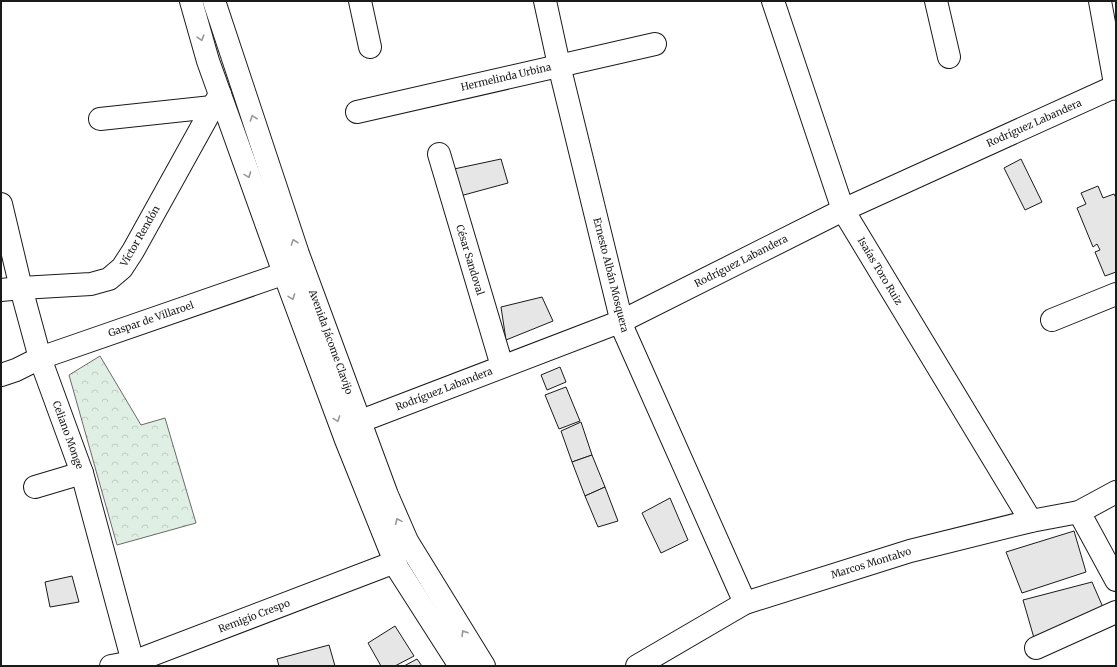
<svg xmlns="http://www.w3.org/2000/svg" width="1117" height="667" viewBox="0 0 1117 667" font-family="Merriweather,serif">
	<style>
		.park { fill: url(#park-crowns); stroke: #6a6a6a }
		.building { fill: #e6e6e6; stroke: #1a1a1a }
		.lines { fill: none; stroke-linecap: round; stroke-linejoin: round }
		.minor-casing { stroke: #1a1a1a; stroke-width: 24 }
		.minor { stroke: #fff; stroke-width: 22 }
		.oneway { stroke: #989898 }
		.labels { text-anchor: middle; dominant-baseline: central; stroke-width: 3; stroke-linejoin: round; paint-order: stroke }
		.street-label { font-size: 10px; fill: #1a1a1a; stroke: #fff }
	</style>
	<defs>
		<pattern id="park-crowns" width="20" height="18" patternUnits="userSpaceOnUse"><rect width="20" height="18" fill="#e0efe3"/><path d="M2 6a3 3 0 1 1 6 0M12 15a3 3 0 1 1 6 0" fill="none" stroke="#c0ccc2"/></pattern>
	</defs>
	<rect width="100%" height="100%" fill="#fff"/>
	<!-- park -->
	<path class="park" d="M100 356 141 425 165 418 196 523 117 545 69 375Z"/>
	<!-- building -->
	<g class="building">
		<path d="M501 159 508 183 460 196 454 169Z"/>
		<path d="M1021 159 1042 202 1025 210 1004 168Z"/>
		<path d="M1098 186 1103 198 1114 194 1116 198V272L1105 276 1095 252 1100 250 1097 244 1093 247 1077 208 1086 204 1081 193Z"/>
		<path d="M542 297 553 321 506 340 501 307Z"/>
		<path d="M560 367 566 382 547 390 541 375Z"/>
		<path d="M566 387 580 421 559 429 545 395Z"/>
		<path d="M581 422 592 455 572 462 561 431Z"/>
		<path d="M592 455 605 487 585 496 572 462Z"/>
		<path d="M605 487 618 521 598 527 585 496Z"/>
		<path d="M670 498 688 540 661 553 642 513Z"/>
		<path d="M1074 531 1086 572 1022 593 1006 552Z"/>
		<path d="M72 576 79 602 50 607 45 582Z"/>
		<path d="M1092 582 1105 612 1034 638 1023 600Z"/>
		<path d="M395 626 414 656 395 666H381L368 643Z"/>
		<path d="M329 645 335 666H279L277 659Z"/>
		<path d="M417 659 422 666H404Z"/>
	</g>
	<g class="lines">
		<!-- minor casing -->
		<g class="minor-casing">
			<g id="minor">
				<path d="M191 1 208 61 284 273 346 440 395 562 398 569 460 666"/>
				<path d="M214 1 298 254 387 495 407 541 484 666"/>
				<path d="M360 1 370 47"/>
				<path d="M545 1 559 65 624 331 745 603"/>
				<path d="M773 1 843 210 1031 521"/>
				<path d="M936 1 949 57"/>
				<path d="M1100 1 1116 89"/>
				<path d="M357 112 655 44"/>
				<path d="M100 119 212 107"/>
				<path d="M439 154 502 366"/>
				<path d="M1 204 21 288 40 358 82 473 134 666"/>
				<path d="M1 290 21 288 91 284 109 279 122 268 133 251 220 94"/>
				<path d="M1052 320 1116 294"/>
				<path d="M1 375 16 370 40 358 297 269"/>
				<path d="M361 421 622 321 843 210 1116 86"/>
				<path d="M35 487 82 473"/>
				<path d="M1079 512 1116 580"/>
				<path d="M1036 648 1116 612"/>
				<path d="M111 666 133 662 395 562"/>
				<path d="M637 666 745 603 910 551 1031 521 1079 512 1116 492"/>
			</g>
		</g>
		<!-- minor -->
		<use href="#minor" class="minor"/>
	</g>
	<!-- one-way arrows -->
	<defs><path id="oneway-chevron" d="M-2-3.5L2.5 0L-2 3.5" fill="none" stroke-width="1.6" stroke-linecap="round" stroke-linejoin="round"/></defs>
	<g class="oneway">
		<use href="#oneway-chevron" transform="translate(201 38) rotate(74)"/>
		<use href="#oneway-chevron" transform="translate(253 118) rotate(-109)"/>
		<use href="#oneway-chevron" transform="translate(248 175) rotate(70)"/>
		<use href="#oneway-chevron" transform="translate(294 242) rotate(-109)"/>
		<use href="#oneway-chevron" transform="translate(292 297) rotate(70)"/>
		<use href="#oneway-chevron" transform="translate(337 419) rotate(70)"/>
		<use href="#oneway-chevron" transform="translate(398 521) rotate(-114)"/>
		<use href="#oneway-chevron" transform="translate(464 633) rotate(-122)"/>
	</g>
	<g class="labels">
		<!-- street labels -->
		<g class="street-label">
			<text transform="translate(506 77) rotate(-13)">Hermelinda Urbina</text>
			<text transform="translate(1034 123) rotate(-24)">Rodríguez Labandera</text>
			<text transform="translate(140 236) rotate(-60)">Víctor Rendón</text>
			<text transform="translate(470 260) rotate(73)">César Sandoval</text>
			<text transform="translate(741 261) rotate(-27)">Rodríguez Labandera</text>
			<text transform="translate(880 271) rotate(59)">Isaías Toro Ruiz</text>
			<text transform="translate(611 275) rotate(76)">Ernesto Albán Mosquera</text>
			<text transform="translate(151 319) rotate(-19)">Gaspar de Villaroel</text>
			<text transform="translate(331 342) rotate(70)">Avenida Jácome Clavijo</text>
			<text transform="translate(444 389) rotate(-21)">Rodríguez Labandera</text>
			<text transform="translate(68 435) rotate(70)">Celiano Monge</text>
			<text transform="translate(871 563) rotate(-17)">Marcos Montalvo</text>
			<text transform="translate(254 616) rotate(-21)">Remigio Crespo</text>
		</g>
	</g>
	<!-- border -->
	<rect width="1117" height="667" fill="none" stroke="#1a1a1a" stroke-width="4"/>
</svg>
